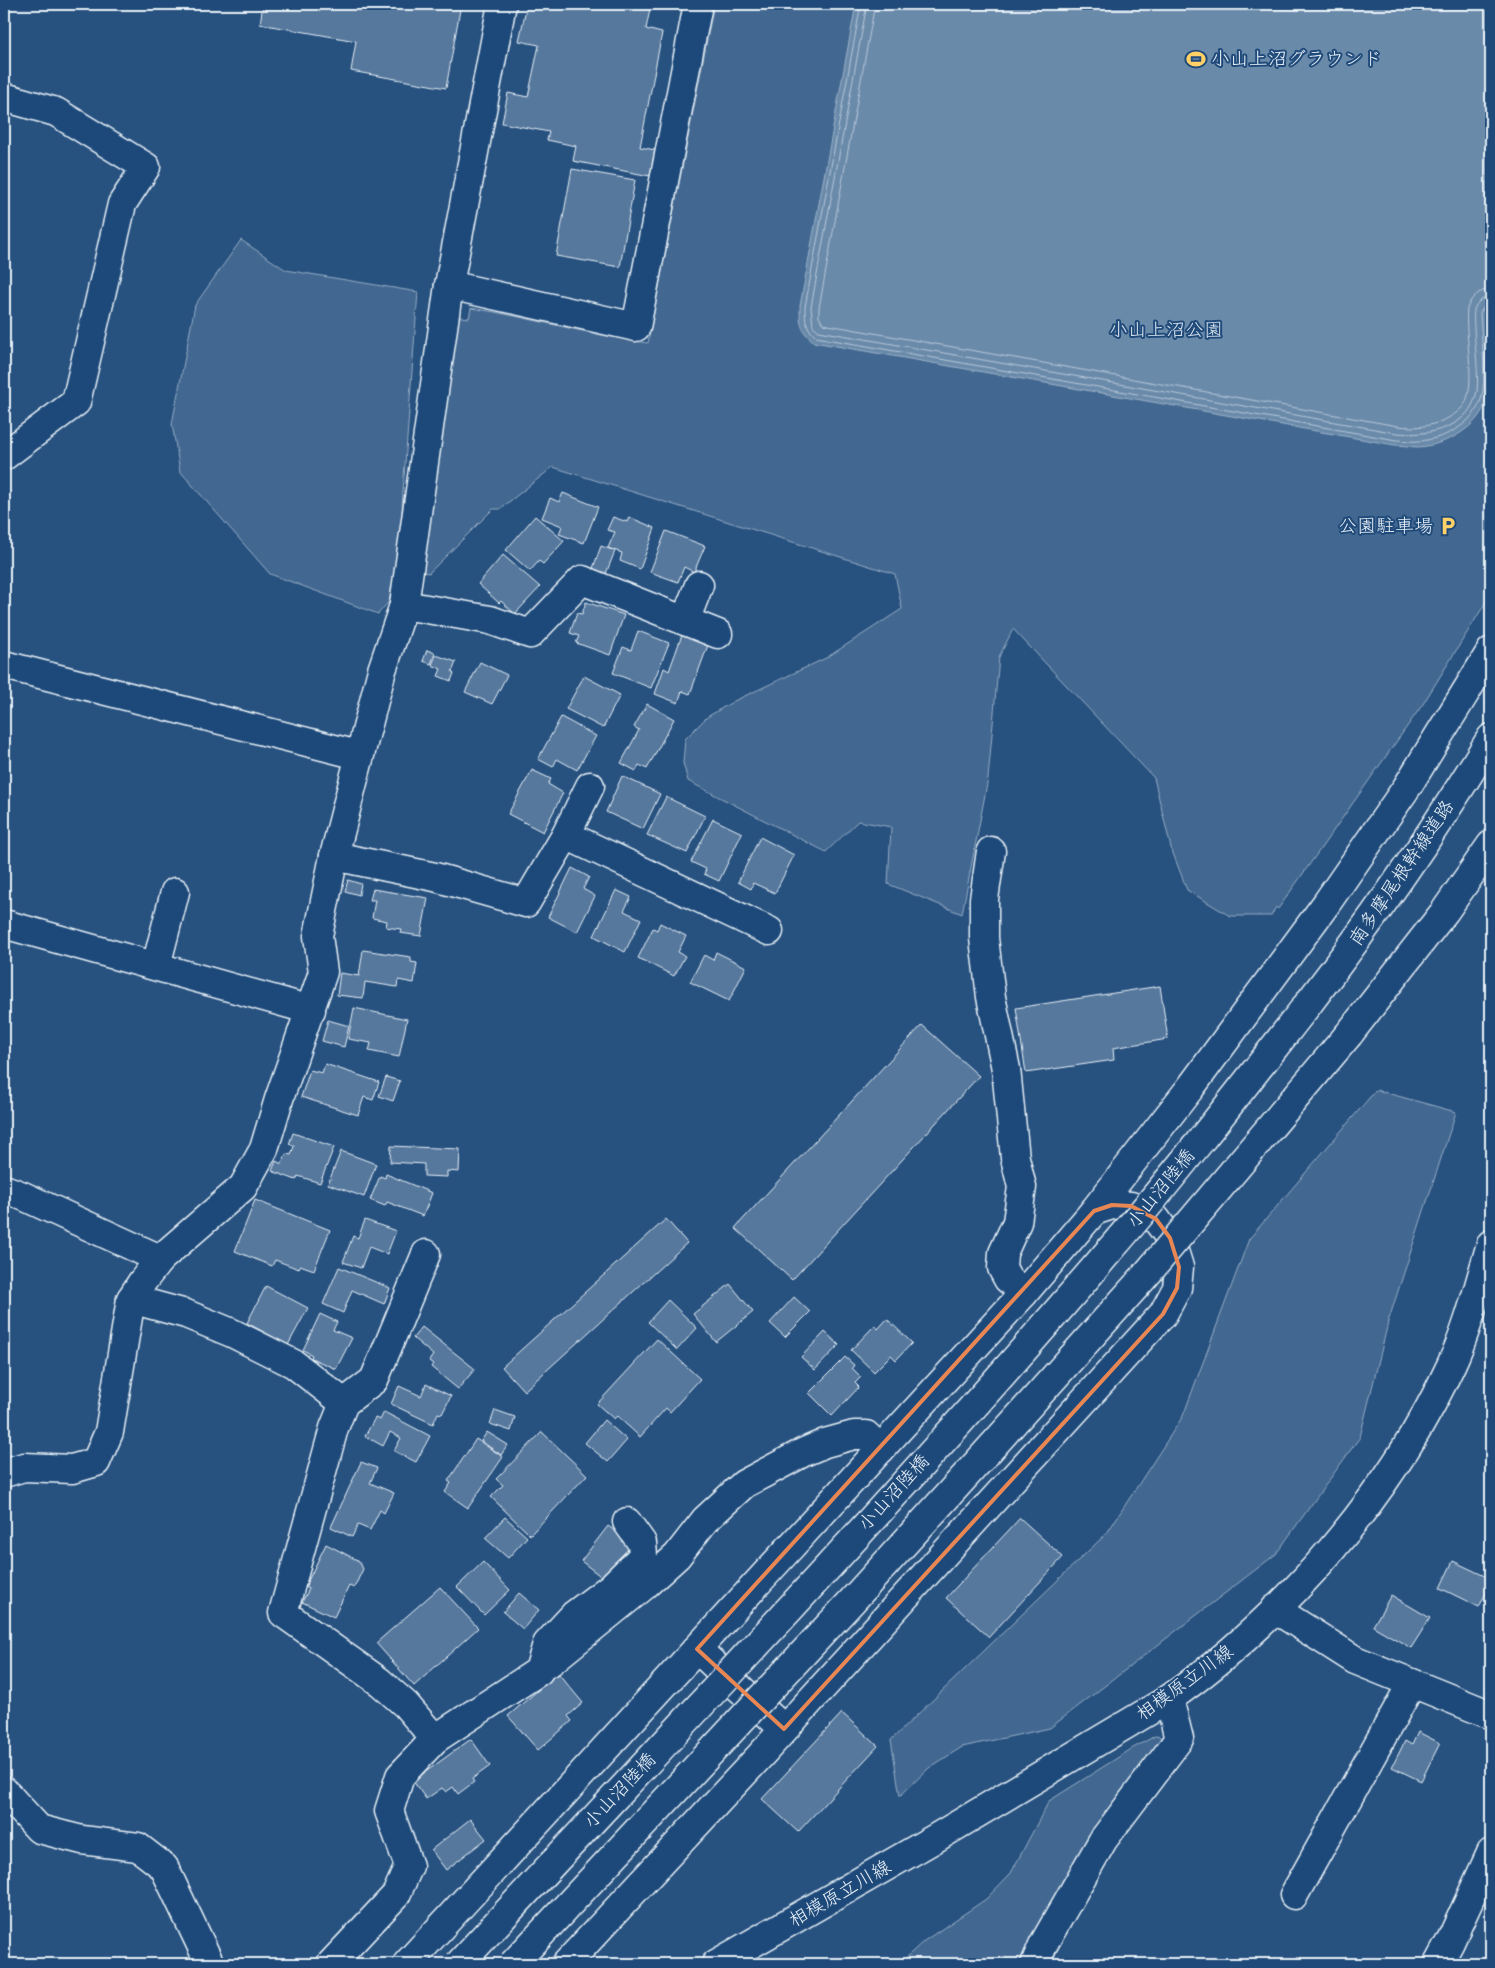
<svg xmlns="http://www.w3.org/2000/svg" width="1495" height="1968" viewBox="0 0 1495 1968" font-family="Mynerve,'Klee One',sans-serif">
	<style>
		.green { fill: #436891; stroke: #96acc4 }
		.water { fill: #6b8aaa; stroke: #9db3c9 }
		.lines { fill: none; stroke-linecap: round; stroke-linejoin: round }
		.shore { stroke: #b6c8d9; stroke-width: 1 }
		.building { fill: #57789d; stroke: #e8f1f8 }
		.minor-casing { stroke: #e8f1f8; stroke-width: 31 }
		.major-casing { stroke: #e8f1f8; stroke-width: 31 }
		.minor { stroke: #1f4a7a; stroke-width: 28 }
		.major { stroke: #1f4a7a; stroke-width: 28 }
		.major-bridge-casing { stroke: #e8f1f8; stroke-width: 31; stroke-linecap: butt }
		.major-bridge { stroke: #1f4a7a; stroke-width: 28 }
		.marked { fill: none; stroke: #e88753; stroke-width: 4; stroke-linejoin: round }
		.labels { text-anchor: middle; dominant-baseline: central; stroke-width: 4; stroke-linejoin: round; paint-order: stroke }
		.poi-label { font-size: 19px; fill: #e8f1f8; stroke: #1f4a7a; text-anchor: start }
		.park-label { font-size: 19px; fill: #d8e3ee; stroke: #1f4a7a }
		.street-label { font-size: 19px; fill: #e8f1f8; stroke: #1f4a7a }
	</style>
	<rect width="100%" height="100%" fill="#27517f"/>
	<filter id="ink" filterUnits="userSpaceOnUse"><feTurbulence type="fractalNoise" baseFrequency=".02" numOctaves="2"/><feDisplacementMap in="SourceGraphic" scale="10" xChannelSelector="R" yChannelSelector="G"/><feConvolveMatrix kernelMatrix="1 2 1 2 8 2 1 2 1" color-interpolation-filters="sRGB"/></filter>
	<g filter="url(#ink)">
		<!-- green -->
		<g class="green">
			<path d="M714 4H1491V594L1423 704 1278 909 1276 907 1271 916H1230L1187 890 1171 848 1154 778 1013 629 999 657 988 779 962 914 888 884 891 827 858 821 826 852 688 781 683 763 685 739 707 717 734 701 826 658 902 609 895 574 553 467 500 509H493L429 573 407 570 454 316 469 318 471 308C530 317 588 335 648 343Z"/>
			<path d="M241 240 286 270 418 292 403 491 398 591 378 614 270 574 180 471 172 424 195 305Z"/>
			<path d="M1376 1090 1456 1112 1389 1319 1360 1437 1276 1554 1050 1728 962 1747 929 1768 900 1796 891 1740 1107 1533 1183 1416 1249 1239Z"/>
			<path d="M1155 1736 1167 1738 1065 1876 1035 1933 1023 1964H899L924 1941 986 1899 1011 1873 1049 1801 1133 1748Z"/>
		</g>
		<!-- water -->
		<path class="water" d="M856 4H1491V306L1485 313C1486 337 1490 367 1488 391 1486 424 1449 445 1418 447 1411 447 1403 445 1395 445L814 342C800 330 800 325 800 306Z"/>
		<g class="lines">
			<!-- shore -->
			<g class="shore">
				<path d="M861 4 805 307C805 320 806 328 816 337L1396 440C1403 440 1412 442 1419 441 1447 439 1480 421 1483 390 1486 368 1481 336 1480 313L1486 304 1491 303"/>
				<path d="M867 4 811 307 813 326 819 331 1397 433C1429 436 1470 429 1477 391 1479 377 1475 345 1474 329 1474 323 1473 316 1474 310 1476 302 1484 297 1491 297"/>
				<path d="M875 4 819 308V317L823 324 1398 426C1415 428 1430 427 1446 419 1452 416 1460 411 1464 405 1477 385 1464 334 1467 309 1470 298 1479 290 1491 289"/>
			</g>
		</g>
		<!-- building -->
		<g class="building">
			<path d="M263 4H461L446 88 351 71 356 41 260 24Z"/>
			<path d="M527 4H651L646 29 662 33 640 147 655 150 650 176 573 161 576 146 547 140 549 132 502 123 508 93 528 97 539 45 519 41Z"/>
			<path d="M572 169 635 180 620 267 556 256Z"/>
			<path d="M563 493 598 507 584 543 559 534 562 526 542 518 550 498 559 502Z"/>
			<path d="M535 516 564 541 543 564 539 561 530 571 506 550Z"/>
			<path d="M613 517 627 522 629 517 655 528 640 569 620 561 622 553 608 548 615 532 607 530Z"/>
			<path d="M666 531 705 546 694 572 684 567 678 582 650 572Z"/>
			<path d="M601 546 615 551 605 576 592 571Z"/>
			<path d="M503 555 540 587 515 614 501 601 499 603 478 584Z"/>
			<path d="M586 602 624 615 610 655 576 643 579 636 570 633 577 613 582 614Z"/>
			<path d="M638 631 669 643 651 688 613 673 623 647 631 650Z"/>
			<path d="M682 635 708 645 690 694 682 691 678 703 655 694 664 668 669 671Z"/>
			<path d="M427 650 435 653 431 664 423 661Z"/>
			<path d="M436 655 456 662 452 672 454 673 451 681 438 676 441 669 432 665Z"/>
			<path d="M480 662 507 675 492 704 465 692Z"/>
			<path d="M584 676 620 695 603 728 566 709Z"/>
			<path d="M647 704 674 719 647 769 639 765 636 771 621 763 639 730 634 727Z"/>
			<path d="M561 717 596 736 577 770 557 759 553 767 538 759Z"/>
			<path d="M532 770 551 779 548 784 563 793 543 832 508 814Z"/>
			<path d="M622 776 660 794 643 829 606 812Z"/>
			<path d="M666 797 705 816 687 853 647 835Z"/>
			<path d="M713 819 742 833 719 881 704 874 706 869 691 862Z"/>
			<path d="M760 837 794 855 775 893 753 883 751 889 738 882Z"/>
			<path d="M572 868 589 877 583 889 595 896 577 932 548 917Z"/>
			<path d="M348 880 361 884 359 895 345 891Z"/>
			<path d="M373 889 428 898 421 936 400 933 401 929 386 927 387 921 372 918 375 900H370Z"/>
			<path d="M616 890 631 897 624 911 641 919 625 952 594 936Z"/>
			<path d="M660 923 686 936 678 952 685 956 674 976 638 958 653 928 657 930Z"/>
			<path d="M363 950 411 957V962L417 963 414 983 398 980 397 987 365 982 363 998 337 995 340 973 359 976Z"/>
			<path d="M716 952 746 967 729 1001 690 982 704 955 713 960Z"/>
			<path d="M1160 986 1168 1039 1113 1048 1114 1060 1026 1073 1016 1008Z"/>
			<path d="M354 1008 407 1019 399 1057 369 1051 371 1043 348 1039Z"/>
			<path d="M328 1020 349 1026 344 1047 322 1041Z"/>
			<path d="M922 1025 979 1076 792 1280 735 1228Z"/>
			<path d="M325 1064 379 1082 373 1100 364 1097 358 1115 301 1097 310 1070 322 1073Z"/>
			<path d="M386 1077 400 1081 393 1101 379 1096Z"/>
			<path d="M293 1133 334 1147 320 1183 298 1176 296 1180 272 1171 276 1161 282 1164 286 1154 291 1155 294 1146 289 1144Z"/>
			<path d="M391 1146 460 1149 459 1172 447 1171V1177L424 1176V1164L390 1162Z"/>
			<path d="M341 1151 376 1164 364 1197 328 1184Z"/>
			<path d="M386 1174 432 1193 423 1216 387 1202 385 1206 370 1200 380 1176 385 1178Z"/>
			<path d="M255 1200 330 1230 314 1270 300 1265 299 1269 275 1260 272 1266 235 1251Z"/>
			<path d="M666 1219 687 1243 524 1391 502 1367Z"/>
			<path d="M365 1220 396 1231 387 1254 369 1247 361 1268 343 1262 353 1236 358 1238Z"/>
			<path d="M339 1267 390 1288 384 1304 352 1290 343 1313 323 1304Z"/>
			<path d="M730 1284 753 1312 716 1342 693 1314Z"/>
			<path d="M266 1286 308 1308 288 1345 247 1323Z"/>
			<path d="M794 1297 810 1312 785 1337 770 1323Z"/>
			<path d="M668 1300 697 1328 677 1350 648 1322Z"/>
			<path d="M320 1314 337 1322 333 1330 352 1338 336 1369 311 1358 312 1355 303 1350Z"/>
			<path d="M887 1319 912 1343 896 1360 891 1355 874 1372 851 1350 875 1325 878 1329Z"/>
			<path d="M422 1327 475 1369 458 1389 431 1367 433 1364 429 1361 433 1355 413 1338Z"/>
			<path d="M825 1332 839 1345 815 1370 801 1357Z"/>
			<path d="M657 1339 700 1379 670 1412 666 1408 640 1437 617 1416 614 1419 597 1404Z"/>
			<path d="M845 1357 854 1365 852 1368 861 1377 855 1383 859 1387 832 1416 809 1393Z"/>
			<path d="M426 1384 451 1396 442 1414 438 1413 433 1424 391 1404 399 1386 421 1396Z"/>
			<path d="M495 1410 515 1417 511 1431 490 1424Z"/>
			<path d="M384 1412 430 1436 416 1462 394 1451 401 1438 390 1432 383 1446 365 1436 375 1418 380 1420Z"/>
			<path d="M604 1420 627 1440 608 1462 585 1443Z"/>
			<path d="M487 1432 508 1445 501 1455 481 1441Z"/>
			<path d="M542 1432 587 1475 530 1535 491 1497 503 1485 496 1479Z"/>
			<path d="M476 1439 503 1457 468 1508 445 1492 451 1483 448 1481Z"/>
			<path d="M361 1462 377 1468 370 1483 394 1493 384 1513 380 1510 370 1530 358 1525 352 1537 331 1527Z"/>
			<path d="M505 1517 527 1537 508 1558 485 1538Z"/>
			<path d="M1020 1518 1063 1557 989 1637 946 1598Z"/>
			<path d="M608 1526 635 1546 608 1582 581 1561Z"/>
			<path d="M326 1544 359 1561 363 1569 354 1588 349 1586 334 1617 302 1602 309 1589 305 1587Z"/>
			<path d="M1453 1561 1491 1579V1583L1479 1607 1440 1588Z"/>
			<path d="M483 1562 510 1590 484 1615 457 1587Z"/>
			<path d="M440 1587 478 1628 414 1686 376 1643Z"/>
			<path d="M519 1593 539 1610 523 1629 503 1612Z"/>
			<path d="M1391 1595 1430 1618 1411 1648 1373 1626Z"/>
			<path d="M558 1673 583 1703 568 1716 572 1721 538 1750 508 1716Z"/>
			<path d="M842 1713 878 1746 798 1832 762 1799Z"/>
			<path d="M1418 1732 1440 1743 1421 1781 1392 1767 1405 1741 1412 1745Z"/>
			<path d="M471 1739 490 1766 472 1779 474 1782 458 1794 453 1787 446 1792 442 1788 426 1799 413 1781Z"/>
			<path d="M470 1819 486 1839 446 1870 431 1850Z"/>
		</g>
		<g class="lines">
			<!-- minor casing -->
			<g class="minor-casing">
				<g id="minor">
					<path d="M4 97 56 112 146 167 122 204 76 402 4 456"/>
					<path d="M449 285 636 327 698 4"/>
					<path d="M404 605 490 620 530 634 582 580 718 634"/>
					<path d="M685 621 699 585"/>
					<path d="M4 665 358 755"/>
					<path d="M566 835 769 931"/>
					<path d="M991 851 984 899V938L991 997 1006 1069 1015 1158 1022 1187 1017 1222 1003 1253 1002 1268 1008 1279 1024 1293"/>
					<path d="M334 856 435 877 526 903 566 835 590 786"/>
					<path d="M4 924 311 1010"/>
					<path d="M156 966 175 892"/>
					<path d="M4 1189 23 1196 160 1259"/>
					<path d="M426 1254 374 1380 344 1403 334 1428 283 1613 380 1682 406 1705 435 1739"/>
					<path d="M131 1299 186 1314 232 1333 294 1364 344 1403"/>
					<path d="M4 1473 24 1467 72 1469 96 1462 109 1432 131 1299 142 1282 160 1259 243 1187 264 1149 279 1099 323 972 318 936 334 856 382 670 404 605 449 285 502 4"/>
					<path d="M1275 1609 1355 1660 1491 1715"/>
					<path d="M550 1662 645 1585 677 1556 705 1520 744 1484 804 1452 825 1443 854 1435H866L881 1449"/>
					<path d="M4 1791 39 1829 82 1840 138 1847 164 1867 210 1964"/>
					<path d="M1294 1895 1412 1683"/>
					<path d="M331 1964 396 1895 409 1866 389 1811 400 1776 435 1739 539 1671 547 1644 574 1615 610 1588 643 1556 642 1543 627 1522"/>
					<path d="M1035 1964 1043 1945 1103 1840 1179 1739 1169 1699"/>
					<path d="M1438 1964 1450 1942 1491 1853"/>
				</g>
			</g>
			<!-- major casing -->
			<g class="major-casing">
				<g id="major">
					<path d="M1308 1004C1374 918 1435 830 1491 738"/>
					<path d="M1349 1034 1445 911 1491 845"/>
					<path d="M697 1649 784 1729"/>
					<path d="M407 1964 1024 1293 1094 1211 1191 1087 1326 904 1407 787 1491 651"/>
					<path d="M566 1964 759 1757 1163 1314 1177 1288 1179 1267 1170 1238 1156 1219 1131 1206 1112 1205 1094 1211"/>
					<path d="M716 1964 934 1839 1169 1699C1285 1617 1391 1495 1451 1365 1469 1327 1479 1284 1491 1244"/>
				</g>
			</g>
			<!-- minor -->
			<use href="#minor" class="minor"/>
			<!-- major -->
			<use href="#major" class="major"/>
			<!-- major-bridge casing -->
			<g class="major-bridge-casing">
				<g id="major-bridge">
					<path d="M459 1964C678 1728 901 1495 1110 1250 1179 1170 1243 1087 1308 1004"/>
					<path d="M513 1964 851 1602 998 1440 1145 1276 1349 1034"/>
				</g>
			</g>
			<!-- major-bridge -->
			<use href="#major-bridge" class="major-bridge"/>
		</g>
	</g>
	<!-- marked area -->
	<path class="marked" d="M1112 1205 1131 1206 1156 1219 1170 1238 1179 1267 1177 1288 1163 1314 784 1729 697 1649 1094 1211Z"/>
	<!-- icons -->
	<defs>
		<g id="stadium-bare" transform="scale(1.5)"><path d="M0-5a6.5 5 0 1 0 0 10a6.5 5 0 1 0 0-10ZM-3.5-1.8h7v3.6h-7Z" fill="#ffd166" stroke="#1f4a7a" stroke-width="2.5" paint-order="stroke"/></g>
		<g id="parking-bare" transform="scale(1.5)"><path d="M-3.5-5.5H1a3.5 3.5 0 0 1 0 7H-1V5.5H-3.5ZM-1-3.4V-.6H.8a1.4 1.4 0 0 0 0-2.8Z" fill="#ffd166" stroke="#1f4a7a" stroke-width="2.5" paint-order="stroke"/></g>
	</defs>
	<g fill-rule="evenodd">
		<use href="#stadium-bare" x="1196" y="59"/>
		<use href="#parking-bare" x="1448" y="526"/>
	</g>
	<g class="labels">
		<!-- poi labels -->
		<g class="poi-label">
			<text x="1211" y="59">小山上沼グラウンド</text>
			<text x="1433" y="526" text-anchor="end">公園駐車場</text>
		</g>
		<!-- park labels -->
		<g class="park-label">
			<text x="1166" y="330">小山上沼公園</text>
		</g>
		<!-- street labels -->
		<g class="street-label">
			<text transform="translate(1402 873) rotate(-56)">南多摩尾根幹線道路</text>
			<text transform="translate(1161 1189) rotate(-51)">小山沼陸橋</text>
			<text transform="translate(894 1493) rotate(-48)">小山沼陸橋</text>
			<text transform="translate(1185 1683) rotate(-36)">相模原立川線</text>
			<text transform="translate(620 1791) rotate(-47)">小山沼陸橋</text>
			<text transform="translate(840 1894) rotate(-30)">相模原立川線</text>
		</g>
	</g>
	<!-- margin -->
	<rect width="1495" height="1968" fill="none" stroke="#1f4a7a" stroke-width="20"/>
	<rect x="10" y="10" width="1475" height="1948" fill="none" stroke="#e8f1f8" stroke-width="2" filter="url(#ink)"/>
</svg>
